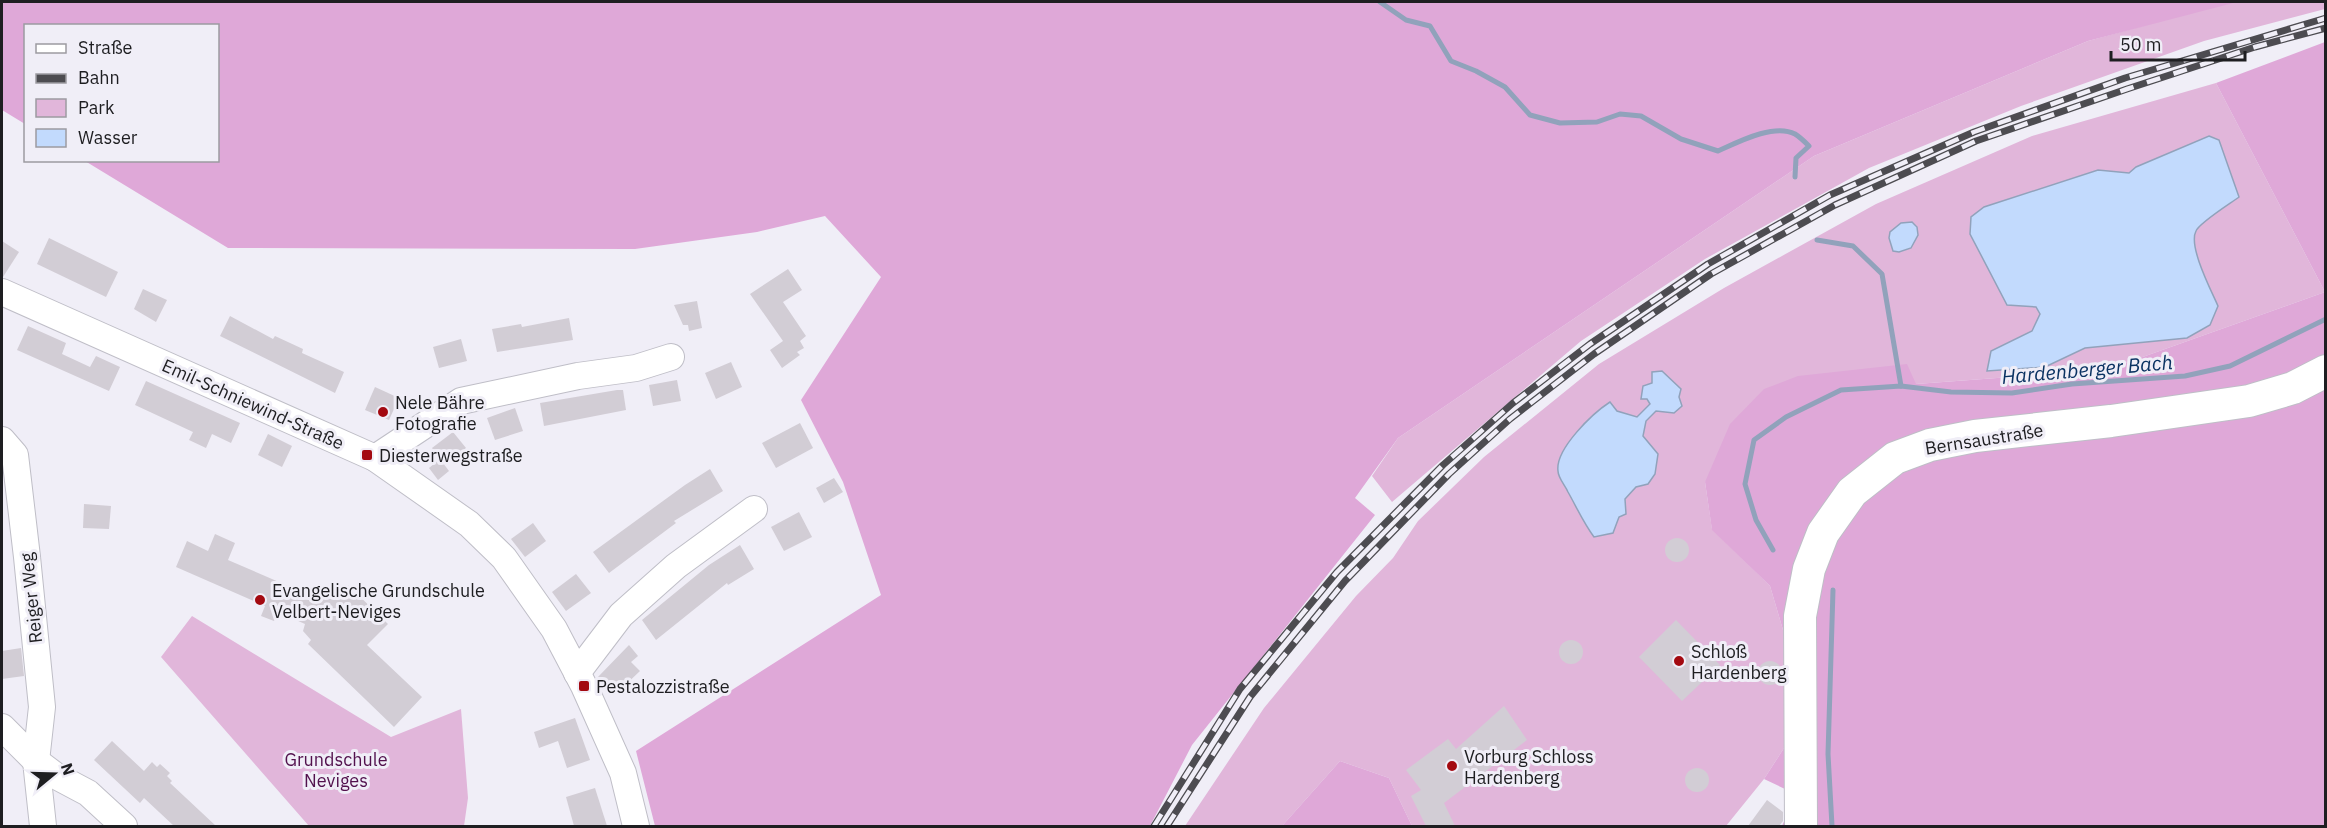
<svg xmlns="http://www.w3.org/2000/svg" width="2327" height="828" viewBox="0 0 2327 828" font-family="'IBM Plex Sans',sans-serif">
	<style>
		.green { fill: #e1b6da }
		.forest { fill: #dfa8d8 }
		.water { fill: #c2dafd; stroke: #91a2bb; stroke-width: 1.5 }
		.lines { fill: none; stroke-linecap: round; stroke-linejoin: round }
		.stream { stroke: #91a2bb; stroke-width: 5 }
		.building { fill: #d2cdd5 }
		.minor-casing { stroke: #bfbec7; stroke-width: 28 }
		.major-casing { stroke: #bfbec7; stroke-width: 34 }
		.minor { stroke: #fff; stroke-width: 26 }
		.major { stroke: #fff; stroke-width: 32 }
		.rail-casing { stroke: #4d4c51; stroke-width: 7 }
		.rail { stroke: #f0eef7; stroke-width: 4.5; stroke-dasharray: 14; stroke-linecap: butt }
		.poi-dot { fill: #a30910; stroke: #f0eef7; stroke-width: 2 }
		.labels { text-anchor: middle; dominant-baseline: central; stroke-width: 6; stroke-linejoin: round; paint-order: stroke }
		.poi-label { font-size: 18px; fill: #1e1e21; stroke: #f0eef7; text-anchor: start }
		.street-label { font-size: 18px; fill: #1e1e21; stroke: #f0eef7 }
		.park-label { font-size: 18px; fill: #52114d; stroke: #f0eef7 }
		.water-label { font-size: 20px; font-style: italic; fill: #0a3262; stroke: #f0eef7 }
	</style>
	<rect width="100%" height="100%" fill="#f0eef7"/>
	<!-- green -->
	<g class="green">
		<path d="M2230 2H2325V9L2204 41 2021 106 1869 168 1705 259 1581 341 1392 502 1372 476 1398 438 1814 156 2088 41Z"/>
		<path d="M2216 83 2325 292 2106 370 1916 384 1705 482 1712 529 1770 586 1783 630 1786 745 1764 779 1726 826H1412L1389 778 1340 761 1282 826H1185L1264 708 1356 596 1393 558 1418 521 1484 457 1599 364 1724 288 1876 204 2032 136Z"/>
		<path d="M192 616 391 737 461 709 468 798 464 826H309L161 657Z"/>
	</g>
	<!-- forest -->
	<g class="forest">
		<path d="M2 2H2237L2088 41 1814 156 1398 438 1355 498 1375 515 1192 745 1150 826H655L636 751 881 595 843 482 801 400 881 277 825 216 757 232 635 249 228 248 85 161 218 160V26H26L25 124 2 110Z"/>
		<path d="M2325 42V826H1782L1787 815 1785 789 1764 779 1786 745 1783 630 1770 586 1712 530 1705 482 1730 424 1764 389 1798 376 1907 364 1916 384 2106 370 2325 292 2216 83Z"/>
		<path d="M1340 761 1389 778 1412 826H1282Z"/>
	</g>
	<!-- water -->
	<g class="water">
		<path d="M2209 136 2219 140 2239 197C2231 203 2199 223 2196 231 2188 246 2211 290 2218 306L2210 325 2187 338 2085 348 2045 367 1987 371 1991 351 2032 331 2040 314 2036 307 2007 305 1970 234 1971 217 1984 207 2098 170 2129 173 2136 167Z"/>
		<path d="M1912 222 1917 227 1918 235 1911 248 1899 252 1893 251 1889 238 1890 232 1901 223Z"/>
		<path d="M1662 371 1681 389 1679 397 1682 406 1674 413 1656 411 1646 421 1643 436 1658 454 1655 474 1648 484 1636 487 1625 499 1626 514 1619 517 1613 533 1594 537C1583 522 1577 508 1568 492 1565 485 1558 478 1558 471 1555 449 1593 413 1610 402L1617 411 1637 417 1650 404 1647 399H1641L1643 386 1652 383V372Z"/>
	</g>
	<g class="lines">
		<!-- stream -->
		<g class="stream">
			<path d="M1380 2 1406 20 1430 26 1451 61 1476 71 1505 87 1530 115 1560 123 1597 122 1620 114 1641 116 1681 139 1718 151C1738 142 1774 123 1795 134 1800 137 1805 142 1809 146L1796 158 1795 177"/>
			<path d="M1817 240 1853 246 1882 274 1901 386"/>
			<path d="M1773 550 1756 520 1745 484 1754 440 1786 417 1841 390 1901 386 1951 392 2012 393 2072 384 2185 376 2230 366 2326 319"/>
			<path d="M1832 826 1828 754 1833 590"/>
		</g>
	</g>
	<!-- building -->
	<g class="building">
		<path d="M49 238 118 272 106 297 37 264Z"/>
		<path d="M2 241 19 252 3 277H2Z"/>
		<path d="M788 269 802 290 783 302 806 336 800 341 804 348 797 352 800 355 782 368 770 350 783 341 750 294Z"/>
		<path d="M143 289 167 300 156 322 134 309Z"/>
		<path d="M697 301 702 328 689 331 688 325H683L674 305Z"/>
		<path d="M230 316 273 339 275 336 303 349 302 353 344 372 335 393 220 336Z"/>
		<path d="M569 318 573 340 497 352 492 329 521 324 522 327Z"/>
		<path d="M28 326 66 343 62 354 90 367 96 356 120 367 109 391 17 350Z"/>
		<path d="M461 339 467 361 439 368 433 347Z"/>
		<path d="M731 362 742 387 716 399 705 373Z"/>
		<path d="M677 380 681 401 653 406 649 385Z"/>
		<path d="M146 381 240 423 231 443 212 434 206 448 189 440 193 432 135 405Z"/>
		<path d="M375 387 399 398 389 420 365 410Z"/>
		<path d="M617 390H623L626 410 544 426 540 403Z"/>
		<path d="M515 408 523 431 495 440 487 418Z"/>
		<path d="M800 423 813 448 776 468 762 443Z"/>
		<path d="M453 432 466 448 445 465 432 448Z"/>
		<path d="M268 434 292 446 282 467 258 455Z"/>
		<path d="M440 459 449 471 438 480 429 468Z"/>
		<path d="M710 469 723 491 674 521 676 523 609 573 593 552 685 485Z"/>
		<path d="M834 478 843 492 824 503 816 488Z"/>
		<path d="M84 504 111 506 109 529 83 528Z"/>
		<path d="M799 512 812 537 784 551 771 527Z"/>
		<path d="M533 523 546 541 525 557 511 539Z"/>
		<path d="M215 534 235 543 228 560 316 598 320 592 334 599 348 585 388 624 367 645 422 697 394 727 308 644 311 640 303 631 305 624 278 612 274 621 261 616 265 606 176 567 187 541 208 551Z"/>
		<circle cx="1677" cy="550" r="12"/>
		<path d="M740 545 754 569 728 585 727 583 656 640 642 620 709 565Z"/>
		<path d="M576 574 591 593 566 611 552 592Z"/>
		<path d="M1676 620 1720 665 1682 701 1639 657Z"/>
		<circle cx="1571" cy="652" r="12"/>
		<path d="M629 645 638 656 631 662 640 671 620 690 610 680 603 687 597 678Z"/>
		<path d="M21 648 24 676 2 679V651Z"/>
		<circle cx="1770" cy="673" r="12"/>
		<path d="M1504 706 1527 740 1444 803 1455 826H1426L1411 796 1421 790 1406 770 1448 739 1456 749Z"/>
		<path d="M575 718 590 760 567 768 558 741 539 748 534 732Z"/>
		<path d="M112 741 144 771 152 762 157 767 160 764 170 773 167 776 172 781 170 783 216 826H174L144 798 140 803 94 760Z"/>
		<circle cx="1697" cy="780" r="12"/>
		<path d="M595 788 607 826H574L566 797Z"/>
		<path d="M1767 800 1783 812V821L1779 826H1748Z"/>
	</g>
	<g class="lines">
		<!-- minor casing -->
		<g class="minor-casing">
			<g id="minor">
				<path d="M2 292 375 458 469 524 504 558 554 629 584 686 623 773 636 826"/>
				<path d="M2 440 15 455 27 557 42 707 36 761 43 826"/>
				<path d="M375 458 461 401 578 376 636 368 671 357"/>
				<path d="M577 673 621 615 676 566 754 509"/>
				<path d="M2 727 36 761 56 776 88 793 124 826"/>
			</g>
		</g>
		<!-- major casing -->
		<g class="major-casing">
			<path id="major" d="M1801 826 1800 616 1809 569 1823 533 1852 492 1895 458 1930 445 1975 436 2111 421 2249 401 2293 388 2326 371"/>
		</g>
		<!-- minor -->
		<use href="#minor" class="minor"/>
		<!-- major -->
		<use href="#major" class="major"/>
		<!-- rail casing -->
		<g class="rail-casing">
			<g id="rail">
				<path d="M1154 826 1240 689 1337 572 1443 465 1513 403 1590 344 1708 264 1830 195 1974 132 2125 78 2326 18"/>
				<path d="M1167 826 1250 697 1345 581 1449 474 1510 419 1594 354 1711 274 1835 205 1976 141 2127 89 2255 47 2326 28"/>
			</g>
		</g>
		<!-- rail -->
		<use href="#rail" class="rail"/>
	</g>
	<!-- markers -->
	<g class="poi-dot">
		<circle cx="383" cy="412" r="6"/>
		<rect x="361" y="449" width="12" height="12" rx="3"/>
		<circle cx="260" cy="600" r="6"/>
		<circle cx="1679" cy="661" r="6"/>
		<rect x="578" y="680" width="12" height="12" rx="3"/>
		<circle cx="1452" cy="766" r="6"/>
	</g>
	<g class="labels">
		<!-- poi labels -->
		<g class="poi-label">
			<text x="395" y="402">Nele Bähre<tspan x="395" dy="21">Fotografie</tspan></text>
			<text x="379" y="455">Diesterwegstraße</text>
			<text x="272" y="590">Evangelische Grundschule<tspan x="272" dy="21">Velbert-Neviges</tspan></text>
			<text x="1691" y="651">Schloß<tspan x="1691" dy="21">Hardenberg</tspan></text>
			<text x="596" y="686">Pestalozzistraße</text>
			<text x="1464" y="756">Vorburg Schloss<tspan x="1464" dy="21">Hardenberg</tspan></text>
		</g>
		<!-- street labels -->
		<g class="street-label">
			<text transform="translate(253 404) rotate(24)">Emil-Schniewind-Straße</text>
			<text transform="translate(1984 439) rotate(-9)">Bernsaustraße</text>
			<text transform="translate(31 598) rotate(-96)">Reiger Weg</text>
		</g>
		<!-- park labels -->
		<g class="park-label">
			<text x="336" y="759">Grundschule<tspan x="336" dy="21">Neviges</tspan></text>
		</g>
		<!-- water labels -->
		<g class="water-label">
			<text transform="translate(2087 369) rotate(-5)">Hardenberger Bach</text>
		</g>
	</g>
	<!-- border -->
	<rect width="2327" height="828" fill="none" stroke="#1e1e21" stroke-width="6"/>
	<!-- legend -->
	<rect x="24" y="24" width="195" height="138" fill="#f0eef7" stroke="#9c9ba1" stroke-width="1.5"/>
	<rect x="36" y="44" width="30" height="9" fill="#ffffff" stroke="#9c9ba1" stroke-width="1.5"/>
	<text x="78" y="54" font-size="18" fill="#1e1e21">Straße</text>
	<rect x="36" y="74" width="30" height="9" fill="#4d4c51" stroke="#9c9ba1" stroke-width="1.5"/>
	<text x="78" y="84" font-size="18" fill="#1e1e21">Bahn</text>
	<rect x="36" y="99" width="30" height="18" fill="#e1b6da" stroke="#9c9ba1" stroke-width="1.5"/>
	<text x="78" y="114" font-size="18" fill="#1e1e21">Park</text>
	<rect x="36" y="129" width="30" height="18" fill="#c2dafd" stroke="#9c9ba1" stroke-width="1.5"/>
	<text x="78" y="144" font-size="18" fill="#1e1e21">Wasser</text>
	<!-- north arrow -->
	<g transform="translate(54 774) rotate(71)" stroke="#f0eef7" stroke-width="4.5" paint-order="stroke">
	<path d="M0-4.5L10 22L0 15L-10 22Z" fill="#1e1e21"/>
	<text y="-9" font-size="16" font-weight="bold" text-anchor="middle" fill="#1e1e21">N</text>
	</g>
	<!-- scale -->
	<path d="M2111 51v9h134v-9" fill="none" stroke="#1e1e21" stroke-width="3"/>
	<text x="2120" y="51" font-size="18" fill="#1e1e21" stroke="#f0eef7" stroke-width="4.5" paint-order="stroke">50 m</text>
</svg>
